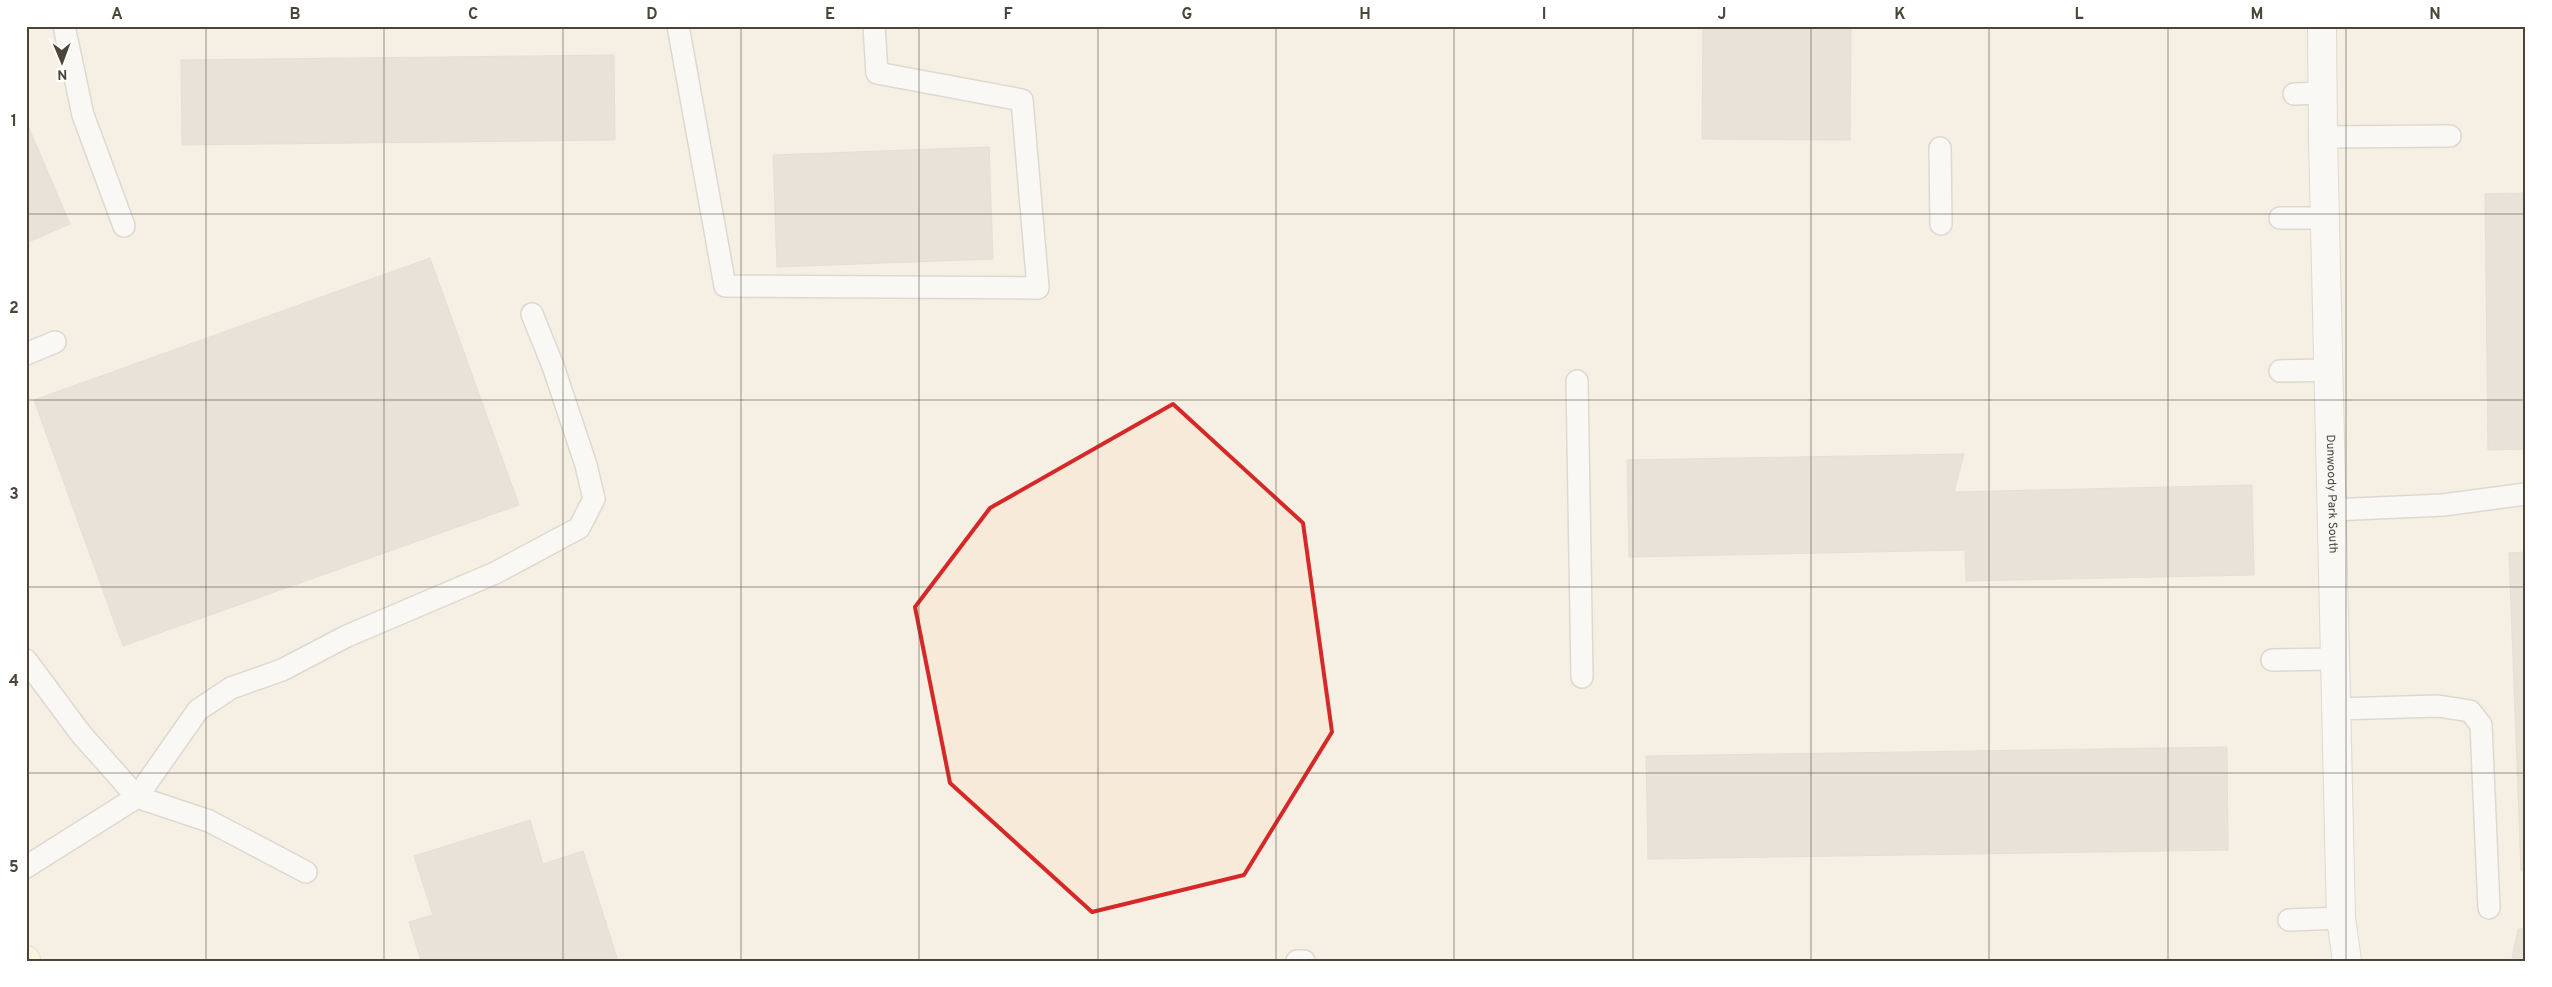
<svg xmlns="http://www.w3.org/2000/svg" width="2552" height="987" viewBox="0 0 2552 987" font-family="Overpass,sans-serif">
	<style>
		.commercial { fill: #f7ead8 }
		.building { fill: #d8cfc1; stroke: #d3c7b4 }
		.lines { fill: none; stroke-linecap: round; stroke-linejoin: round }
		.lane-casing { stroke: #c2bbae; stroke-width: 24 }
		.street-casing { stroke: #c2bbae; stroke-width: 30 }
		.secondary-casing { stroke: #d6c79b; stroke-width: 30 }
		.lane { stroke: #fff; stroke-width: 21 }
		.street { stroke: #fff; stroke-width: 28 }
		.secondary { stroke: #fff3cd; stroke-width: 28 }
		.marked { fill: none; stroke: #d62828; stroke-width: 4; stroke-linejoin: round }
		.grid { fill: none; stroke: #4b4439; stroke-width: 1; stroke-opacity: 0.55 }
		.labels { text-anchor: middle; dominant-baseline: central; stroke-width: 4; stroke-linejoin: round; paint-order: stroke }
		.street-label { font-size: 12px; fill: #4b4439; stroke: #fff }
		.neatline { fill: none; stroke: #4b4439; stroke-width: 2 }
		.grid-label { font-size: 16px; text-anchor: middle; font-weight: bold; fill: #4b4439 }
	</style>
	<rect width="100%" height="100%" fill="#f6f3ec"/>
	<!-- commercial -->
	<rect class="commercial" x="26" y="26" width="2500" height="935"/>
	<!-- building -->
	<g class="building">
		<path d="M1703 26H1851L1850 140 1702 139Z"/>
		<path d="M614 55 615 140 182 145 181 60Z"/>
		<path d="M26 121 70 224 26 243Z"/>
		<path d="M989 147 993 259 777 267 773 155Z"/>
		<path d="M2526 193V449L2488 450 2485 194Z"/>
		<path d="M430 258 519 505 123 646 34 400Z"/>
		<path d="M1964 454 1954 492 2252 485 2254 575 1966 581 1965 550 1629 557 1627 460Z"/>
		<path d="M2526 552V871H2521L2509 553Z"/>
		<path d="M2227 747 2228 850 1648 859 1646 756Z"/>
		<path d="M530 820 543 864 583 851 618 961H421L409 922 433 915 414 856Z"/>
		<path d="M2518 929H2526V958H2512Z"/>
	</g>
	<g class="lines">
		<!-- lane casing -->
		<g class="lane-casing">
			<g id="lane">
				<path d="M64 26 83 115 124 226"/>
				<path d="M678 26 725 286 1038 288 1022 100 877 73 874 26"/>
				<path d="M2294 94 2322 93"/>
				<path d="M2323 137 2450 136"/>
				<path d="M1940 148 1941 224"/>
				<path d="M2280 218H2325"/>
				<path d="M26 354 55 342"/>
				<path d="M2280 371 2328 370"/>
				<path d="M1577 381 1582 677"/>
				<path d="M2332 510 2443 505 2526 494"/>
				<path d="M26 660 81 734 137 797 198 710 231 688 282 670 347 636 495 573 579 528 594 499 586 465 553 366 532 314"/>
				<path d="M2272 660 2335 659"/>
				<path d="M2337 709 2438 706 2470 711 2481 725 2489 908"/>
				<path d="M26 867 137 797 209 821 306 872"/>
				<path d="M2289 920 2341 918"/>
				<path d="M1297 961H1304"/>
			</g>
		</g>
		<!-- street casing -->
		<g class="street-casing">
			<g id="street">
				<path id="s1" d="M2322 26 2323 137 2341 918 2347 961"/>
			</g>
		</g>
		<!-- secondary casing -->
		<g class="secondary-casing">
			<path id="secondary" d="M26 960V961"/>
		</g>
		<!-- lane -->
		<use href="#lane" class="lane"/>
		<!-- street -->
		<use href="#street" class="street"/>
		<!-- secondary -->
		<use href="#secondary" class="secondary"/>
	</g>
	<!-- marked area -->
	<path d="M0 0H2552V987H0ZM1173 404 1303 523 1332 732 1244 875 1092 912 950 783 915 607 990 508Z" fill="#f6f3ec" fill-opacity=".55" fill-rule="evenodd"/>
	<path class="marked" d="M1173 404 1303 523 1332 732 1244 875 1092 912 950 783 915 607 990 508Z"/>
	<!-- grid -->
	<path class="grid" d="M206 26V961M384 26V961M563 26V961M741 26V961M919 26V961M1098 26V961M1276 26V961M1454 26V961M1633 26V961M1811 26V961M1989 26V961M2168 26V961M2346 26V961M26 214H2526M26 400H2526M26 587H2526M26 773H2526"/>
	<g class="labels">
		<!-- street labels -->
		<g class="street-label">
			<text stroke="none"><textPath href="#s1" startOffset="468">Dunwoody Park South</textPath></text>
		</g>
	</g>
	<!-- border -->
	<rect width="2552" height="987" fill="none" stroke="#ffffff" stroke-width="55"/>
	<!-- north arrow -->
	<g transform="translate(62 62) rotate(179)" stroke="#ffffff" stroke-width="4" paint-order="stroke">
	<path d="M0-4L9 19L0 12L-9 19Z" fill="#4b4439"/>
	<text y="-8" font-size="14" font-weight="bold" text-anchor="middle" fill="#4b4439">N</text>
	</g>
	<rect x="28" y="28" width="2496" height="932" class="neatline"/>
	<g class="grid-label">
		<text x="117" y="19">A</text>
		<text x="295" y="19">B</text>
		<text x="473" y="19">C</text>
		<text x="652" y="19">D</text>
		<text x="830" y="19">E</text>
		<text x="1008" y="19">F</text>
		<text x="1187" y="19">G</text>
		<text x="1365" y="19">H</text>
		<text x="1544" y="19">I</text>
		<text x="1722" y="19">J</text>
		<text x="1900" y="19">K</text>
		<text x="2079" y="19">L</text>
		<text x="2257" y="19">M</text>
		<text x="2435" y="19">N</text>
		<text x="14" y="126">1</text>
		<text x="14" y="313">2</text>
		<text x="14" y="499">3</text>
		<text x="14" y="686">4</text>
		<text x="14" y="872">5</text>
	</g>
</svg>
